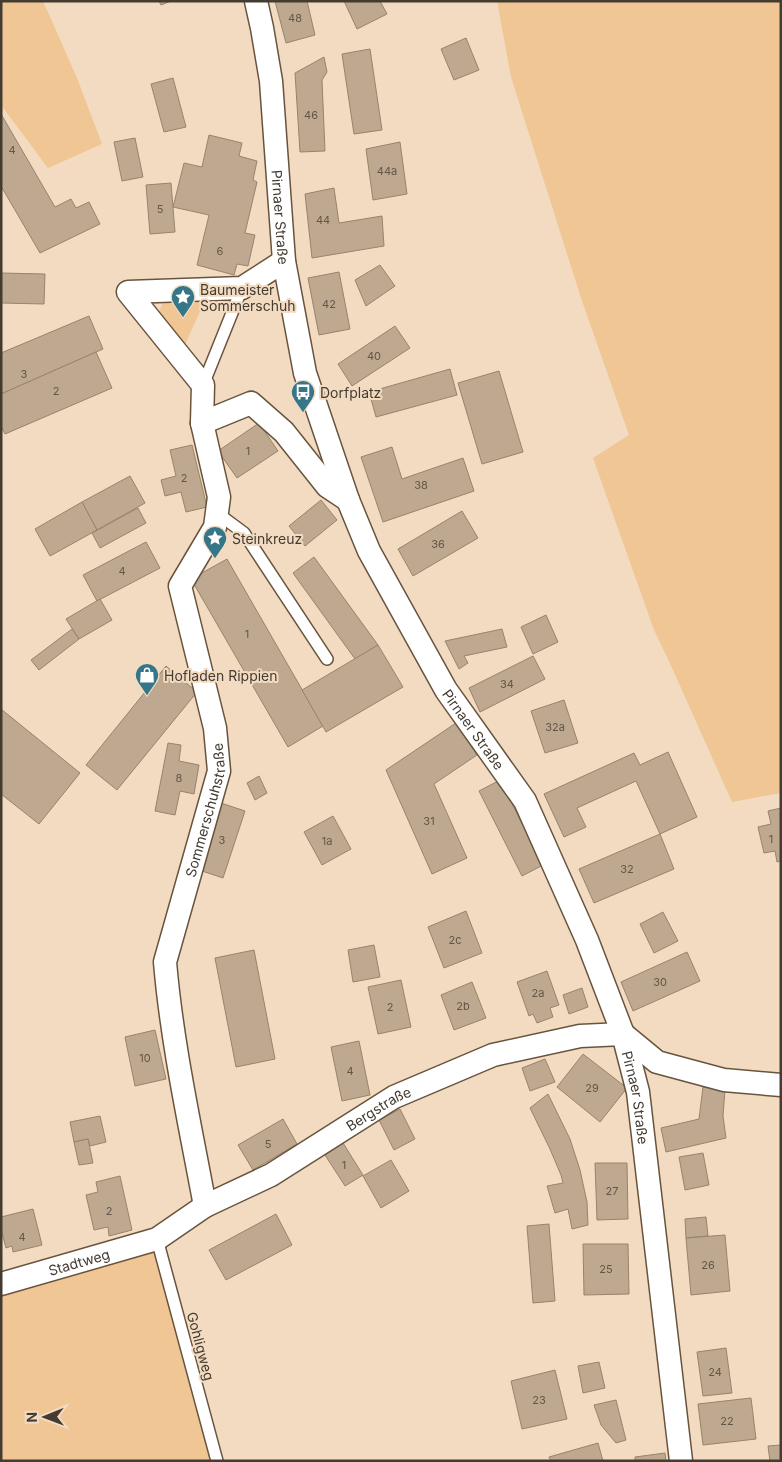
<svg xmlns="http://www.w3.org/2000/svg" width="782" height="1462" viewBox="0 0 782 1462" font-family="Inter,sans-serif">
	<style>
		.green { fill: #f0c695 }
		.building { fill: #bea88f; stroke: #98836b }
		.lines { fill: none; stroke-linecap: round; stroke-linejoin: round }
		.lane-casing { stroke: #68543e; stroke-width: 14 }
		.street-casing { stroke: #68543e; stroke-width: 25 }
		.lane { stroke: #fff; stroke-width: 11 }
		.street { stroke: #fff; stroke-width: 22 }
		.labels { text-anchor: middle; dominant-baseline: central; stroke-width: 4; stroke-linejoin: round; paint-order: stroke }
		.number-label { font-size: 11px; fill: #625648 }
		.street-label { font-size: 14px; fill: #443b31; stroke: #f2dbc1 }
		.poi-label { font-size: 14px; fill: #443b31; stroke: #f2dbc1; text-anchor: start }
	</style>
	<rect width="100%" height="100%" fill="#f2dbc1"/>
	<!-- green -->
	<g class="green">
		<path d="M1 1H43L77 78 102 144 48 168 1 105Z"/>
		<path d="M497 1H781V793L732 802 668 659 654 630 593 458 629 435 581 298 511 77Z"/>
		<path d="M164 300H205L184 347 157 316Z"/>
		<path d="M157 1239 217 1461H1V1284Z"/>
	</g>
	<!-- building -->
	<g class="building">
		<path d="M159 1H171L161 5Z"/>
		<path d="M275 1H307L315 35 286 43Z"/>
		<path d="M344 1H380L387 14 357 29Z"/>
		<path d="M466 38 479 70 454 80 441 49Z"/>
		<path d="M370 49 382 130 354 134 342 54Z"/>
		<path d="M324 57 327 72 322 80 325 151 300 152 295 73Z"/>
		<path d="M173 78 186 127 164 132 151 84Z"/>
		<path d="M1 114 55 207 71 199 76 208 89 202 100 224 40 253 1 186Z"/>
		<path d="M209 135 242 143 239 156 257 161 253 180 257 182 245 233 255 235 248 266 237 264 234 275 197 265 209 215 173 207 184 163 202 167Z"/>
		<path d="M135 138 143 177 122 181 114 142Z"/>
		<path d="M400 142 407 194 373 200 366 149Z"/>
		<path d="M171 183 175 232 150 234 146 185Z"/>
		<path d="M334 188 339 223 382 216 384 246 312 258 305 194Z"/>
		<path d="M380 265 395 286 366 306 355 280Z"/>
		<path d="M339 272 350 329 319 335 308 278Z"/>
		<path d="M1 273 45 274 44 304 1 303Z"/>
		<path d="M89 316 103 349 1 394V353Z"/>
		<path d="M395 326 410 348 352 386 338 364Z"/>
		<path d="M96 352 112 388 5 434 1 426V394Z"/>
		<path d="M450 369 457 395 376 417 369 392Z"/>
		<path d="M499 371 523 452 482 464 458 383Z"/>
		<path d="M259 423 278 451 237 478 218 451Z"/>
		<path d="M192 445 207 507 186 512 181 492 165 496 161 480 176 476 170 450Z"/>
		<path d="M392 447 402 479 463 458 474 491 383 522 361 457Z"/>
		<path d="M130 476 145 503 97 530 82 502Z"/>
		<path d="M321 500 337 520 305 546 289 526Z"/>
		<path d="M82 502 97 530 50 556 35 529Z"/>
		<path d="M138 508 146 523 100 548 92 533Z"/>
		<path d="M462 511 478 538 413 576 398 549Z"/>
		<path d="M146 542 160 568 97 601 83 575Z"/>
		<path d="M314 557 378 645 355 659 293 573Z"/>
		<path d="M227 559 323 726 288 747 191 579Z"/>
		<path d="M100 599 112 620 79 639 66 619Z"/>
		<path d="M546 615 558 642 533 654 521 627Z"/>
		<path d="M72 629 79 639 39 670 31 660Z"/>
		<path d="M502 629 507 647 464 656 468 663 459 669 445 641Z"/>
		<path d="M378 645 403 687 326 732 302 690Z"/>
		<path d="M533 656 545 679 480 712 469 688Z"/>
		<path d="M166 666 197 692 117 790 86 765Z"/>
		<path d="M564 700 578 743 545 753 531 711Z"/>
		<path d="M1 709 80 773 39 824 1 794Z"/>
		<path d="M456 723 477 755 434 784 467 858 432 874 386 770Z"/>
		<path d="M168 743 181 745 179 761 199 765 194 794 180 791 175 815 155 811Z"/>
		<path d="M668 752 697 817 660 834 636 781 577 808 586 827 564 837 544 794 634 753 640 765Z"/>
		<path d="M259 776 267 793 255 800 247 783Z"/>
		<path d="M500 780 543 865 522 876 479 791Z"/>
		<path d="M221 803 245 811 223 878 199 870Z"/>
		<path d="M781 808V861L777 862 775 851 764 853 758 827 771 824 768 811Z"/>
		<path d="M333 816 351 849 322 865 304 832Z"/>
		<path d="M660 834 674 869 594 903 579 869Z"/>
		<path d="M466 911 482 953 444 968 428 927Z"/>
		<path d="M663 912 678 941 654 953 640 924Z"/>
		<path d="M374 945 380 977 353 982 348 950Z"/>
		<path d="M254 950 275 1059 236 1067 215 958Z"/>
		<path d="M687 952 700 981 633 1011 621 982Z"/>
		<path d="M547 971 559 1005 550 1008 553 1017 537 1023 533 1014 529 1016 517 982Z"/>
		<path d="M401 980 411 1027 378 1034 368 987Z"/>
		<path d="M472 982 486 1018 454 1030 441 995Z"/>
		<path d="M582 988 588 1007 569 1014 563 995Z"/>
		<path d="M155 1030 166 1079 135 1086 125 1037Z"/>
		<path d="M359 1041 370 1095 342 1101 331 1047Z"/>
		<path d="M583 1054 627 1088 600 1122 557 1087Z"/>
		<path d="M545 1059 555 1082 530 1091 522 1068Z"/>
		<path d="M703 1087 725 1090 723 1116 726 1138 666 1152 661 1128 699 1119Z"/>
		<path d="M548 1094 570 1139 580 1170 587 1202 588 1225 572 1229 568 1209 555 1213 547 1186 563 1183 561 1175 550 1149 530 1108Z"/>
		<path d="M400 1109 415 1139 394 1150 379 1120Z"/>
		<path d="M100 1116 106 1142 90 1146 88 1139 74 1142 70 1122Z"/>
		<path d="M283 1119 297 1144 253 1170 238 1145Z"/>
		<path d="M88 1139 93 1163 79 1165 74 1142Z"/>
		<path d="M343 1143 363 1175 345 1186 325 1155Z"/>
		<path d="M703 1153 709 1185 685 1190 679 1157Z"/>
		<path d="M391 1160 409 1191 381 1208 363 1176Z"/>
		<path d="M595 1163H627L628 1219 597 1220Z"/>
		<path d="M120 1176 132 1230 109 1236 108 1227 94 1230 86 1195 98 1192 96 1182Z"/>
		<path d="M33 1209 42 1245 13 1252 12 1246 6 1248 1 1229V1217Z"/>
		<path d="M276 1214 292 1245 226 1280 209 1250Z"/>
		<path d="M706 1217 708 1236 686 1238 685 1219Z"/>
		<path d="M549 1224 555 1301 533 1303 527 1226Z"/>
		<path d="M725 1235 730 1291 691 1295 686 1238Z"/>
		<path d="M583 1244H628L629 1294 584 1295Z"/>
		<path d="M726 1348 732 1393 703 1396 697 1352Z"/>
		<path d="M599 1362 605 1388 583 1393 578 1366Z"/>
		<path d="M555 1370 567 1419 522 1429 511 1381Z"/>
		<path d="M751 1398 756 1439 703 1445 698 1404Z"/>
		<path d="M616 1400 626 1440 616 1443 601 1425 594 1405Z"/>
		<path d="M598 1443 603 1461H551L549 1457Z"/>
		<path d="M781 1445V1461H770L768 1446Z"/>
		<path d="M665 1453 666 1461H635V1457Z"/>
	</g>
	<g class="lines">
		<!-- lane casing -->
		<g class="lane-casing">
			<g id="lane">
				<path d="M203 385 242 288"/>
				<path d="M217 513 244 533 327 659"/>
				<path d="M157 1239 217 1461"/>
			</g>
		</g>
		<!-- street casing -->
		<g class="street-casing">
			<g id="street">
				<path id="s1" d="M256 1 262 28 271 81 284 261 305 373 348 500 369 551 446 690 525 801 587 940 623 1034 638 1092 681 1461"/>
				<path d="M202 423 251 403 284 432 327 486 348 500"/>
				<path d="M623 1034 657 1062 724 1080 781 1085"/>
				<path id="s2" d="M205 1206C190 1125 172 1044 165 962L219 771 215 728 180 586 215 527 219 497 202 423 203 385 128 292 242 288 284 261"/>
				<path id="s3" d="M1 1284 157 1239 205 1206 271 1175 394 1097 493 1055 580 1036 623 1034"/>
			</g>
		</g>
		<!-- lane -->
		<use href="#lane" class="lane"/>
		<!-- street -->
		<use href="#street" class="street"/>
	</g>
	<!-- icons -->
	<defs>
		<g id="sight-pin" transform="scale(1.25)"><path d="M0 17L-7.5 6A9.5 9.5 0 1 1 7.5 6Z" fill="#367689" stroke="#f2dbc1"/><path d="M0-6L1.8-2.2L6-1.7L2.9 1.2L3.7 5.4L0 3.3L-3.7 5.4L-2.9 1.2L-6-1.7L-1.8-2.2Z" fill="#fff"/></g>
		<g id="bus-pin" transform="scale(1.25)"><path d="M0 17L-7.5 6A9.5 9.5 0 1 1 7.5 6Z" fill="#367689" stroke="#f2dbc1"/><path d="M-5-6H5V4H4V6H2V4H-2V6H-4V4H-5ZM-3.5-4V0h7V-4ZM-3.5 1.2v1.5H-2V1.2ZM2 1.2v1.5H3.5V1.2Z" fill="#fff"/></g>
		<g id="shop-pin" transform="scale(1.25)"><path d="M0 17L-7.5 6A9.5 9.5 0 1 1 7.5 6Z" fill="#367689" stroke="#f2dbc1"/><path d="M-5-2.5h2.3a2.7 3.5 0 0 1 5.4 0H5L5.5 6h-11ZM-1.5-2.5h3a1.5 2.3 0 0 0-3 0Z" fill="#fff"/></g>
	</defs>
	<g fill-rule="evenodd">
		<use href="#sight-pin" x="183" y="297"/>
		<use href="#bus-pin" x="303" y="392"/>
		<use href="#sight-pin" x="215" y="538"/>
		<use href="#shop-pin" x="147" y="675"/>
	</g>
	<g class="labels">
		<!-- number labels -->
		<g class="number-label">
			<text x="295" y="18">48</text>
			<text x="311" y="115">46</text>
			<text x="12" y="150">4</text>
			<text x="387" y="171">44a</text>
			<text x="160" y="209">5</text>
			<text x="323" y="220">44</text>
			<text x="220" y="251">6</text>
			<text x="329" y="304">42</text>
			<text x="374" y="356">40</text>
			<text x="24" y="374">3</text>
			<text x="56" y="391">2</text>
			<text x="248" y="451">1</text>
			<text x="184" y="478">2</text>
			<text x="421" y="485">38</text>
			<text x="438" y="544">36</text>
			<text x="122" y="571">4</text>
			<text x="247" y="634">1</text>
			<text x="507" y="684">34</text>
			<text x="555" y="727">32a</text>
			<text x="179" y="778">8</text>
			<text x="429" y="821">31</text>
			<text x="771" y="839">1</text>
			<text x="222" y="840">3</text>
			<text x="327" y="841">1a</text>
			<text x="627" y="869">32</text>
			<text x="455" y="940">2c</text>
			<text x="660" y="982">30</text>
			<text x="538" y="993">2a</text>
			<text x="463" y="1006">2b</text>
			<text x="390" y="1007">2</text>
			<text x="145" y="1058">10</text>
			<text x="350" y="1071">4</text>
			<text x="592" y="1088">29</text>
			<text x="268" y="1144">5</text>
			<text x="344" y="1165">1</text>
			<text x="612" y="1191">27</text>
			<text x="109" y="1211">2</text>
			<text x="22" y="1237">4</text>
			<text x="708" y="1265">26</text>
			<text x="606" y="1269">25</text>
			<text x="715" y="1372">24</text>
			<text x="539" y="1400">23</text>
			<text x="727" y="1421">22</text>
		</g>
		<!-- street labels -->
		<g class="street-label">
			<text stroke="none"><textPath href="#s1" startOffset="218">Pirnaer Straße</textPath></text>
			<text stroke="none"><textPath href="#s1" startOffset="772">Pirnaer Straße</textPath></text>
			<text stroke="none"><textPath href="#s2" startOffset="405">Sommerschuhstraße</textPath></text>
			<text stroke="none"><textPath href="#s1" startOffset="1178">Pirnaer Straße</textPath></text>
			<text stroke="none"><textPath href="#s3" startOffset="420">Bergstraße</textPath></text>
			<text stroke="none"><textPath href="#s3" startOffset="81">Stadtweg</textPath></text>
			<text transform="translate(201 1346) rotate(75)">Gohligweg</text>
		</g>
		<!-- poi labels -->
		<g class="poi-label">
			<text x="200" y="289">Baumeister<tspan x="200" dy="16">Sommerschuh</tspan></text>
			<text x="320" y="392">Dorfplatz</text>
			<text x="232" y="538">Steinkreuz</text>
			<text x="164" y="675">Hofladen Rippien</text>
		</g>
	</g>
	<!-- border -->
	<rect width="782" height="1462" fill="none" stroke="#443b31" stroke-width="5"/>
	<!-- north arrow -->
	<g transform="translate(45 1417) rotate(269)" stroke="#f2dbc1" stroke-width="4" paint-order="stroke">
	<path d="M0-4L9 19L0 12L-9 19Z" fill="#443b31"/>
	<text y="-8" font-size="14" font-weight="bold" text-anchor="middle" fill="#443b31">N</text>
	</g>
</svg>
